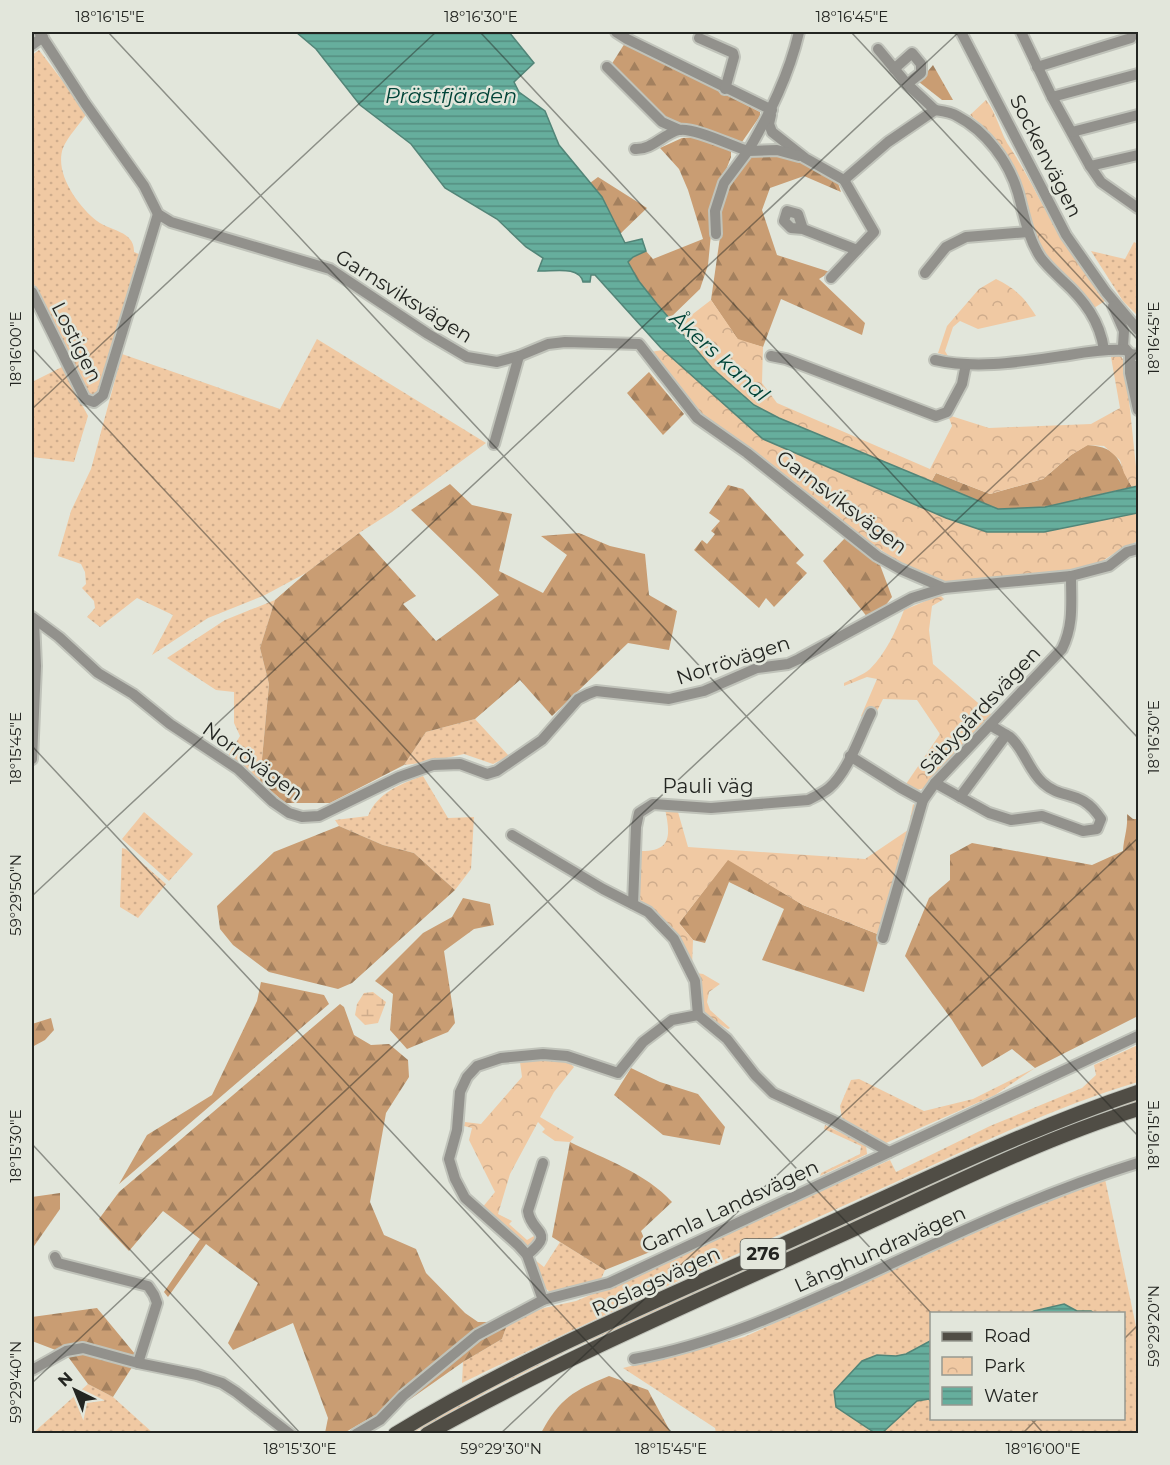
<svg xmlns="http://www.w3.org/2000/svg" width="1170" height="1465" viewBox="0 0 1170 1465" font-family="Montserrat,sans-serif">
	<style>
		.grass { fill: url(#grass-dots); fill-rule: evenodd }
		.forest { fill: url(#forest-firs) }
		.wetland { fill: url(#wetland-marsh) }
		.park { fill: url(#park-crowns) }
		.water { fill: url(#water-rules); stroke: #528578; stroke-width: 1.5 }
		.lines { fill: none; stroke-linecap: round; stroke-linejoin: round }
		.minor-casing { stroke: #c0c3ba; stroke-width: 14 }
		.major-casing { stroke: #c0c3ba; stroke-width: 16 }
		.minor { stroke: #92918c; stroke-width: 10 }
		.major { stroke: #504d45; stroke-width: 14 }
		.ticks { fill: none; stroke: #232521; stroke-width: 1.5; stroke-opacity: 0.45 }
		.labels { text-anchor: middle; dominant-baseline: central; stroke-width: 5; stroke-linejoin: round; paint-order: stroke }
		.shield { fill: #e2e6db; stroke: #5c5f59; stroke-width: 1.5 }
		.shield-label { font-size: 18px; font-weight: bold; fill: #232521 }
		.street-label { font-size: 20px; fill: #232521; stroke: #e2e6db }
		.water-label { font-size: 21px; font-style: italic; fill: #004337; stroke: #e2e6db }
		.neatline { fill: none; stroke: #232521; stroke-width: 2 }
		.ticks-label { font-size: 15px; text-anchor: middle; fill: #232521 }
	</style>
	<defs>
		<pattern id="grass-dots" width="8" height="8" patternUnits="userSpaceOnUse" patternTransform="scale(1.5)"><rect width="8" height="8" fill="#f0c9a3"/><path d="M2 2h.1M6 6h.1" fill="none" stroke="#ceac8c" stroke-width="1.8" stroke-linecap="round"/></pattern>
		<pattern id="forest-firs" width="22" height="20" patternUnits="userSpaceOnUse" patternTransform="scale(1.5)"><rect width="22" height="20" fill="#c99d73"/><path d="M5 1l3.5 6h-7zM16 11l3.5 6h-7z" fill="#a3805e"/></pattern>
		<pattern id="wetland-marsh" width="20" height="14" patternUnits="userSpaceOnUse" patternTransform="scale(1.5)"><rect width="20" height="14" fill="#f0c9a3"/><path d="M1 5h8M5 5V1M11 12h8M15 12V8" fill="none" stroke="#ceac8c"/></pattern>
		<pattern id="park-crowns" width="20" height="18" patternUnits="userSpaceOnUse" patternTransform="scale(1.5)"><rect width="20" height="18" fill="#f0c9a3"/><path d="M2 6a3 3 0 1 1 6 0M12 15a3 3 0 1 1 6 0" fill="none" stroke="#ceac8c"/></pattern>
		<pattern id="water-rules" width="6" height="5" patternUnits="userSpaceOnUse" patternTransform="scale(1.5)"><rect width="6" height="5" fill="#66ae9d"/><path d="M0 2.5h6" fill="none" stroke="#548d80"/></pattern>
	</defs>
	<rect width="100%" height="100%" fill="#e2e6db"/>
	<!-- grass -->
	<g class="grass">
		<path d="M39 50 87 113C80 124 68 136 63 148 54 173 78 206 97 221 110 231 135 231 134 252L141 255 102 392 95 396 87 392 32 280V55Z"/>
		<path d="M1134 242 1138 244V316L1123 301 1091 251 1125 259Z"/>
		<path d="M317 339 486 443 392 512 359 533 306 573 265 595 208 618 152 655 173 615 137 598 100 627 87 617 95 608 94 601 82 588 86 584 85 572 81 564 58 556 71 511 91 469 122 354 280 409Z"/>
		<path d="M62 367 88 416 74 462 32 457V382Z"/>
		<path d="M275 600 260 648 269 684 260 781 228 756 240 736 234 723V692L216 690 167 658 225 620Z"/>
		<path d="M475 719 509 756 493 764 464 754 428 762 404 765 426 732Z"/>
		<path d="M423 776 448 818 474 817 471 869 455 890 414 853 383 845 339 826 335 820 368 816C377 793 402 783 423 776Z"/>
		<path d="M144 812 193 854 169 881 122 839Z"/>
		<path d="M122 848 126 849 166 884 138 918 120 907Z"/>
		<path d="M1138 1045V1082C1047 1109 961 1153 874 1192 736 1254 598 1317 462 1383L463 1362 502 1339 508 1322 544 1308 576 1301 605 1289 890 1160 896 1172 990 1126 1082 1088 1096 1075 1094 1065Z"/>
		<path d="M1035 1068 995 1095 886 1143 842 1118 840 1106 851 1080 859 1079 924 1111 973 1099Z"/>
		<path d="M1138 1097V1102L1082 1120 1055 1131 569 1350 490 1390 413 1433 404 1434 520 1370 1015 1144Z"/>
		<path d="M825 1125 866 1145 867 1154 820 1176 821 1173 860 1154 861 1146 824 1129Z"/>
		<path d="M1105 1179 1138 1336V1433H716L715 1428 623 1368 744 1337 1043 1202ZM932 1314H1124V1418H932Z"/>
		<path d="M560 1242 605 1270 601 1279 551 1293 543 1286 533 1262 535 1260 544 1267Z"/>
		<path d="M88 1384 113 1397 153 1433 32 1434Z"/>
	</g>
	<!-- forest -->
	<g class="forest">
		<path d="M625 43 760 112V116L742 142H733L672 123 611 65Z"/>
		<path d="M933 65 953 100H942L919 82Z"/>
		<path d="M701 137 731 150V157L711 209V234L708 265 700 289 669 319 638 280 628 262 633 257 646 251 653 259 703 239 688 190 679 169 660 148 682 138Z"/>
		<path d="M779 149 838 183 841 192 804 176 770 188 762 210 777 255 830 272 819 279 865 323 862 335 781 299 763 347 738 340 711 300 720 237V209L729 181 741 156Z"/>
		<path d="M598 177 647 208 620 234 602 197 590 183Z"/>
		<path d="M649 372 684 414 663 435 627 393Z"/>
		<path d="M1087 445C1121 447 1118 463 1132 487L1045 507 998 509 931 482 936 473 990 494 1043 479 1071 455Z"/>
		<path d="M450 484 472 505 512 514 499 571 543 593 567 555 541 536 579 533 610 546 645 554 649 595 677 611 669 650 628 643 552 716 520 680 475 719 426 732 404 765 330 803H285L260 781 269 684 260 648 275 600 306 573 359 533 416 596 403 604 436 641 499 595 411 510Z"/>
		<path d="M728 485 743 489 804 555 796 563 807 573 774 607 766 598 759 608 694 550 702 540 707 544 715 534 711 531 720 521 709 513Z"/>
		<path d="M846 537 880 565 892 597 885 606 868 618 823 561Z"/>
		<path d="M1127 814 1133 819H1138V1016L1035 1068 1012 1049 982 1067 952 1020 905 956 929 898 950 880V855L972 843 1092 865 1123 851C1124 836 1128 829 1127 814Z"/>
		<path d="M339 826 383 845 414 853 455 890 352 983 338 989 269 972 233 945 220 929 217 906 274 852Z"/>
		<path d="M728 859 803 905 880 935 864 992 762 960 784 909 729 882 705 943 693 940 679 923Z"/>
		<path d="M463 898 490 904 494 925 474 929 444 951 455 1023 448 1032 407 1049 390 1030 393 994 375 981 423 933 452 917Z"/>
		<path d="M261 982 324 995 329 1004 119 1184 147 1135 212 1095 257 1001Z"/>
		<path d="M340 1004 344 1007 354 1035 371 1045 389 1044 408 1060 409 1077 386 1113 370 1202 384 1235 416 1249 426 1273 465 1313 478 1322H508L502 1339 463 1362 409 1400 405 1388 379 1413 344 1433H325L328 1418 293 1323 233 1350 228 1343 258 1283 206 1244 168 1297 164 1292 200 1239 163 1211 129 1251 99 1219 119 1192Z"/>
		<path d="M51 1018 54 1030 45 1040 32 1047V1024Z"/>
		<path d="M631 1068 660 1082 698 1094 725 1127 720 1145 663 1135 614 1095Z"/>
		<path d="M570 1142C604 1159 646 1173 672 1202L641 1231 650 1252 605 1270 552 1237Z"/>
		<path d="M60 1193V1209L32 1249V1197Z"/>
		<path d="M97 1308 135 1354 136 1361 113 1397 88 1384 66 1354 32 1341V1317Z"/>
		<path d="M609 1376 648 1390 671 1433H541C560 1398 573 1391 609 1376Z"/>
	</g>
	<!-- wetland -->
	<path class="wetland" d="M373 992 386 1002 378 1023 365 1025 355 1015 357 1004 364 993Z"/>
	<!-- park -->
	<g class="park">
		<path d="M986 100C998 115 1000 134 1011 149 1028 175 1041 203 1056 229 1071 254 1089 277 1105 301L1094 308 1048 261 1035 233 1018 182 999 148 982 125 970 115Z"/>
		<path d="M996 279C1015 288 1025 298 1036 316L978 329 960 321 953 327 945 351 948 356 938 353 947 326 979 289Z"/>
		<path d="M711 300 738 339 763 347 762 383 777 403 930 469 952 426 948 415 989 428 1091 424 1120 408 1111 357 1120 355 1125 362 1138 486 1132 487 1124 473 1120 460 1104 446 1088 445 1071 455 1043 479 990 494 936 473 931 482 779 418 754 405 712 368 676 327Z"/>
		<path d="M663 350 763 439 987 532H1044L1138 513V541L1119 550 1098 564 1056 573 944 583 919 575 863 538 698 413 650 352Z"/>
		<path d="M940 595 944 599 932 606 929 630 933 664 992 715 925 788 917 790 906 784 940 734 917 700 883 699 871 723 861 716 877 679 867 677 844 686V683C852 679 863 675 870 669 886 653 896 631 904 610Z"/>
		<path d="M913 804 918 808 880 935 803 905 728 860 679 923 693 940 692 967 637 901 639 851C671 852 671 837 665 809L678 812 688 847 865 859 908 830Z"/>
		<path d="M697 973 703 974 720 984 709 992 707 1002 710 1010 730 1028 728 1029C697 1011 699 1009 697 973Z"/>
		<path d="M546 1059C557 1059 566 1059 574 1067L554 1092 540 1117 574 1137 570 1142 555 1141 542 1132 545 1129 538 1122 510 1174 498 1214 512 1221 509 1224 527 1240 534 1236 537 1242 528 1252 482 1208 495 1192 469 1140 472 1128 464 1126 465 1122 481 1124 522 1077 520 1062Z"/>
	</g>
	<!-- water -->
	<g class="water">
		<path d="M296 32H509L534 63 514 82 519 92 545 111 559 145 602 197 625 243 642 239 646 251 633 257 628 262 638 280 657 304 712 368 754 405 779 418 998 509 1045 507 1138 486V513L1044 532H987L946 518 763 439 661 348 595 275H591L590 282H583C579 265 552 272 538 271L543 258 526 247 497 219 445 188 411 144 360 105 316 49Z"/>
		<path d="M1064 1304 1077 1311H1091L1094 1313H1030L1034 1311Z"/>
		<path d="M930 1341 931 1402 929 1399 917 1401 881 1434 875 1433 836 1407 834 1391 862 1361 877 1355 896 1356 906 1354Z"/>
	</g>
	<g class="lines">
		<!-- minor casing -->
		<g class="minor-casing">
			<g id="minor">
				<path d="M39 32 85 103 144 186 158 214 171 222 330 269 428 334 467 357 497 362 519 356 548 344 565 342 639 344 697 418 747 453 877 556 900 569 944 588"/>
				<path d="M616 32 627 39 772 110"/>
				<path d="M961 32 1066 235 1106 292 1138 330"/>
				<path d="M1021 32 1052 97 1090 166 1101 182 1138 208"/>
				<path d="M699 38 733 53 734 57 725 89"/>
				<path d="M32 45 43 37"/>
				<path d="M878 49 907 84 935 110"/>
				<path d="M607 67 662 122 680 130"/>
				<path d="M1037 67 1131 38 1132 35"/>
				<path d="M894 69 912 53 921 64V73L907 84"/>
				<path d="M1052 97 1138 74"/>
				<path d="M771 115 769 124 772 132 805 158 844 180 874 232 831 278"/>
				<path d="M1072 132 1138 115"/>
				<path d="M635 149C652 150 663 134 679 130 693 127 732 146 748 151 770 113 789 75 799 32"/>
				<path d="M1090 166 1138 155"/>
				<path d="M844 180 888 142 935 110C942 111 951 112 957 116 986 131 1009 162 1018 193 1024 215 1028 239 1041 258 1047 266 1055 273 1063 281 1084 300 1100 321 1104 350"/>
				<path d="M803 229 791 228 784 221 787 211 798 214 803 229 857 250"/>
				<path d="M716 234 715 211 724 183 748 151 777 150 799 156"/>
				<path d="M925 273 946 247 966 237 1028 232"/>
				<path d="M32 292 85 399 94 402 103 395 158 214"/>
				<path d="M1113 306 1124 331 1123 346 1130 354 1138 355"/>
				<path d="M1130 354V373L1138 410"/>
				<path d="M771 356 786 359 936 416 947 412 962 384 966 364"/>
				<path d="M935 360C979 370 1025 361 1069 355 1087 352 1106 349 1125 350"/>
				<path d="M1134 384 1138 365"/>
				<path d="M494 444 519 356"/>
				<path d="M32 617 59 637 98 673 133 694 170 724 238 769 273 802 289 813 302 817 319 816 399 777 433 765 460 764 487 774 497 771 542 740 578 699 588 694 596 691 669 699 704 691 757 668 788 664 799 659 912 598 944 588 1071 576 1109 566 1127 552 1138 549"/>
				<path d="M850 756 901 788 923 800"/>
				<path d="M32 759 36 666 34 620"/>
				<path d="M935 783 989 813 1011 820 1042 816 1083 831 1097 829 1101 819C1081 788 1063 801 1043 783 1029 771 1024 749 1010 737 1004 733 996 729 990 725"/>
				<path d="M960 797 1006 735"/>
				<path d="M512 835 603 889 648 912 674 939 695 981 698 1015 727 1039 755 1075 773 1093 834 1121 889 1152"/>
				<path d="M633 904 636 827 639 813 653 804 711 808 808 800C816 796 823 793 829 788 848 772 860 735 871 713"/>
				<path d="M883 938 923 800 935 783 1062 649C1074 625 1071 602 1071 576"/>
				<path d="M527 1255C557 1231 531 1234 528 1211L543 1163"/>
				<path d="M55 1257 58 1263 148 1286 154 1295 157 1303 138 1363"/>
				<path d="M543 1300 527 1255 518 1245 465 1198 455 1179 449 1159 457 1130 460 1092 467 1077 477 1066 501 1058 543 1054 567 1056 618 1073 643 1042 672 1020 698 1015"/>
				<path d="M634 1359C716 1344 790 1310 865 1276 955 1234 1044 1192 1138 1163"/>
				<path d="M32 1370 66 1351 83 1348 138 1363 197 1375 222 1383 236 1392 290 1434"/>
				<path d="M356 1434 380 1420 403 1396 477 1335 543 1300 609 1283 1138 1036"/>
			</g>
		</g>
		<!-- major casing -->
		<g class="major-casing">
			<g id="major">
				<path d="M395 1434C517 1359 651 1304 781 1245 899 1192 1016 1133 1138 1092"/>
				<path d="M427 1434C559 1360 697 1301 833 1239 933 1194 1033 1142 1138 1109"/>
			</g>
		</g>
		<!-- minor -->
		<use href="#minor" class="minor"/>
		<!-- major -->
		<use href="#major" class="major"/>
	</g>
	<!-- ticks -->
	<path class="ticks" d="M108 32 1138 1136M480 32 1138 738M851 32 1138 340M32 348 932 1314M32 409 436 32M32 746 673 1434M32 896 959 32M32 1144 301 1434M1124 1339 1138 1325M32 1383 1138 351M1030 1418 1044 1434M500 1434 1138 838M1022 1434 1038 1418"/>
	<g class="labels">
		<!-- shield labels -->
		<rect class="shield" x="740.5" y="1239" width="45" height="30" rx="4.5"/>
		<g class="shield-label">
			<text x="763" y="1254">276</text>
		</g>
		<!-- street labels -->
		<g class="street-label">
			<text transform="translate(1046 156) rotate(63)">Sockenvägen</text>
			<text transform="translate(404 296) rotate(32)">Garnsviksvägen</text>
			<text transform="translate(77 342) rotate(63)">Lostigen</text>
			<text transform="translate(842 502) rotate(37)">Garnsviksvägen</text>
			<text transform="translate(733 660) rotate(-18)">Norrövägen</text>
			<text transform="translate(980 710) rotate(-47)">Säbygårdsvägen</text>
			<text transform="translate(253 761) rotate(36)">Norrövägen</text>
			<text x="708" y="786">Pauli väg</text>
			<text transform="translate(730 1206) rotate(-25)">Gamla Landsvägen</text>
			<text transform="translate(880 1249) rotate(-24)">Långhundravägen</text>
			<text transform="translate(656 1281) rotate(-25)">Roslagsvägen</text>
		</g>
		<!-- water labels -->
		<g class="water-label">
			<text x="451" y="95">Prästfjärden</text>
			<text transform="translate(720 356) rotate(42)">Åkers kanal</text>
		</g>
	</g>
	<!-- border -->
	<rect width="1170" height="1465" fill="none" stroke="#e2e6db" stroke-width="66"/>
	<!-- legend -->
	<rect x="930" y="1312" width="195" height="108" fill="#e2e6db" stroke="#969991" stroke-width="1.5"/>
	<rect x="942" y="1332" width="30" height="9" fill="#504d45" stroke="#969991" stroke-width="1.5"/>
	<text x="984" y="1342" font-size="18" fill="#232521">Road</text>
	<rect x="942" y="1357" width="30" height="18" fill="url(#park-crowns)" stroke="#969991" stroke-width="1.5"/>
	<text x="984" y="1372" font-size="18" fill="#232521">Park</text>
	<rect x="942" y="1387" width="30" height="18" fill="url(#water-rules)" stroke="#969991" stroke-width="1.5"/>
	<text x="984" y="1402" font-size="18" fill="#232521">Water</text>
	<!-- north arrow -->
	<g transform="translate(75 1390) rotate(317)" stroke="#e2e6db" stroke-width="4.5" paint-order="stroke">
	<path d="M0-4.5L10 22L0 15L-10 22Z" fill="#232521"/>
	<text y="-9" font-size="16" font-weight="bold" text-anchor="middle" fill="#232521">N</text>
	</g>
	<rect x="33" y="33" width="1104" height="1399" class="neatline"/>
	<g class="ticks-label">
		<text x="110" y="22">18°16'15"E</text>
		<text x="481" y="22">18°16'30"E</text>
		<text x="852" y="22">18°16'45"E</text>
		<text transform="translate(1154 338) rotate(-90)" y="5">18°16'45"E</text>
		<text transform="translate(16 349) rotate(-90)" y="5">18°16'00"E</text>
		<text transform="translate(1154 737) rotate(-90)" y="5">18°16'30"E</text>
		<text transform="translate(16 748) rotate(-90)" y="5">18°15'45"E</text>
		<text transform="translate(16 895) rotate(-90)" y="5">59°29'50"N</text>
		<text transform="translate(1154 1135) rotate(-90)" y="5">18°16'15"E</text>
		<text transform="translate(16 1146) rotate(-90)" y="5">18°15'30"E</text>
		<text transform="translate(1154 1326) rotate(-90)" y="5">59°29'20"N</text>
		<text transform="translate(16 1382) rotate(-90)" y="5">59°29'40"N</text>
		<text x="300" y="1454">18°15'30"E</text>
		<text x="501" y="1454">59°29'30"N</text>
		<text x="671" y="1454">18°15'45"E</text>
		<text x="1043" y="1454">18°16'00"E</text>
	</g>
</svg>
